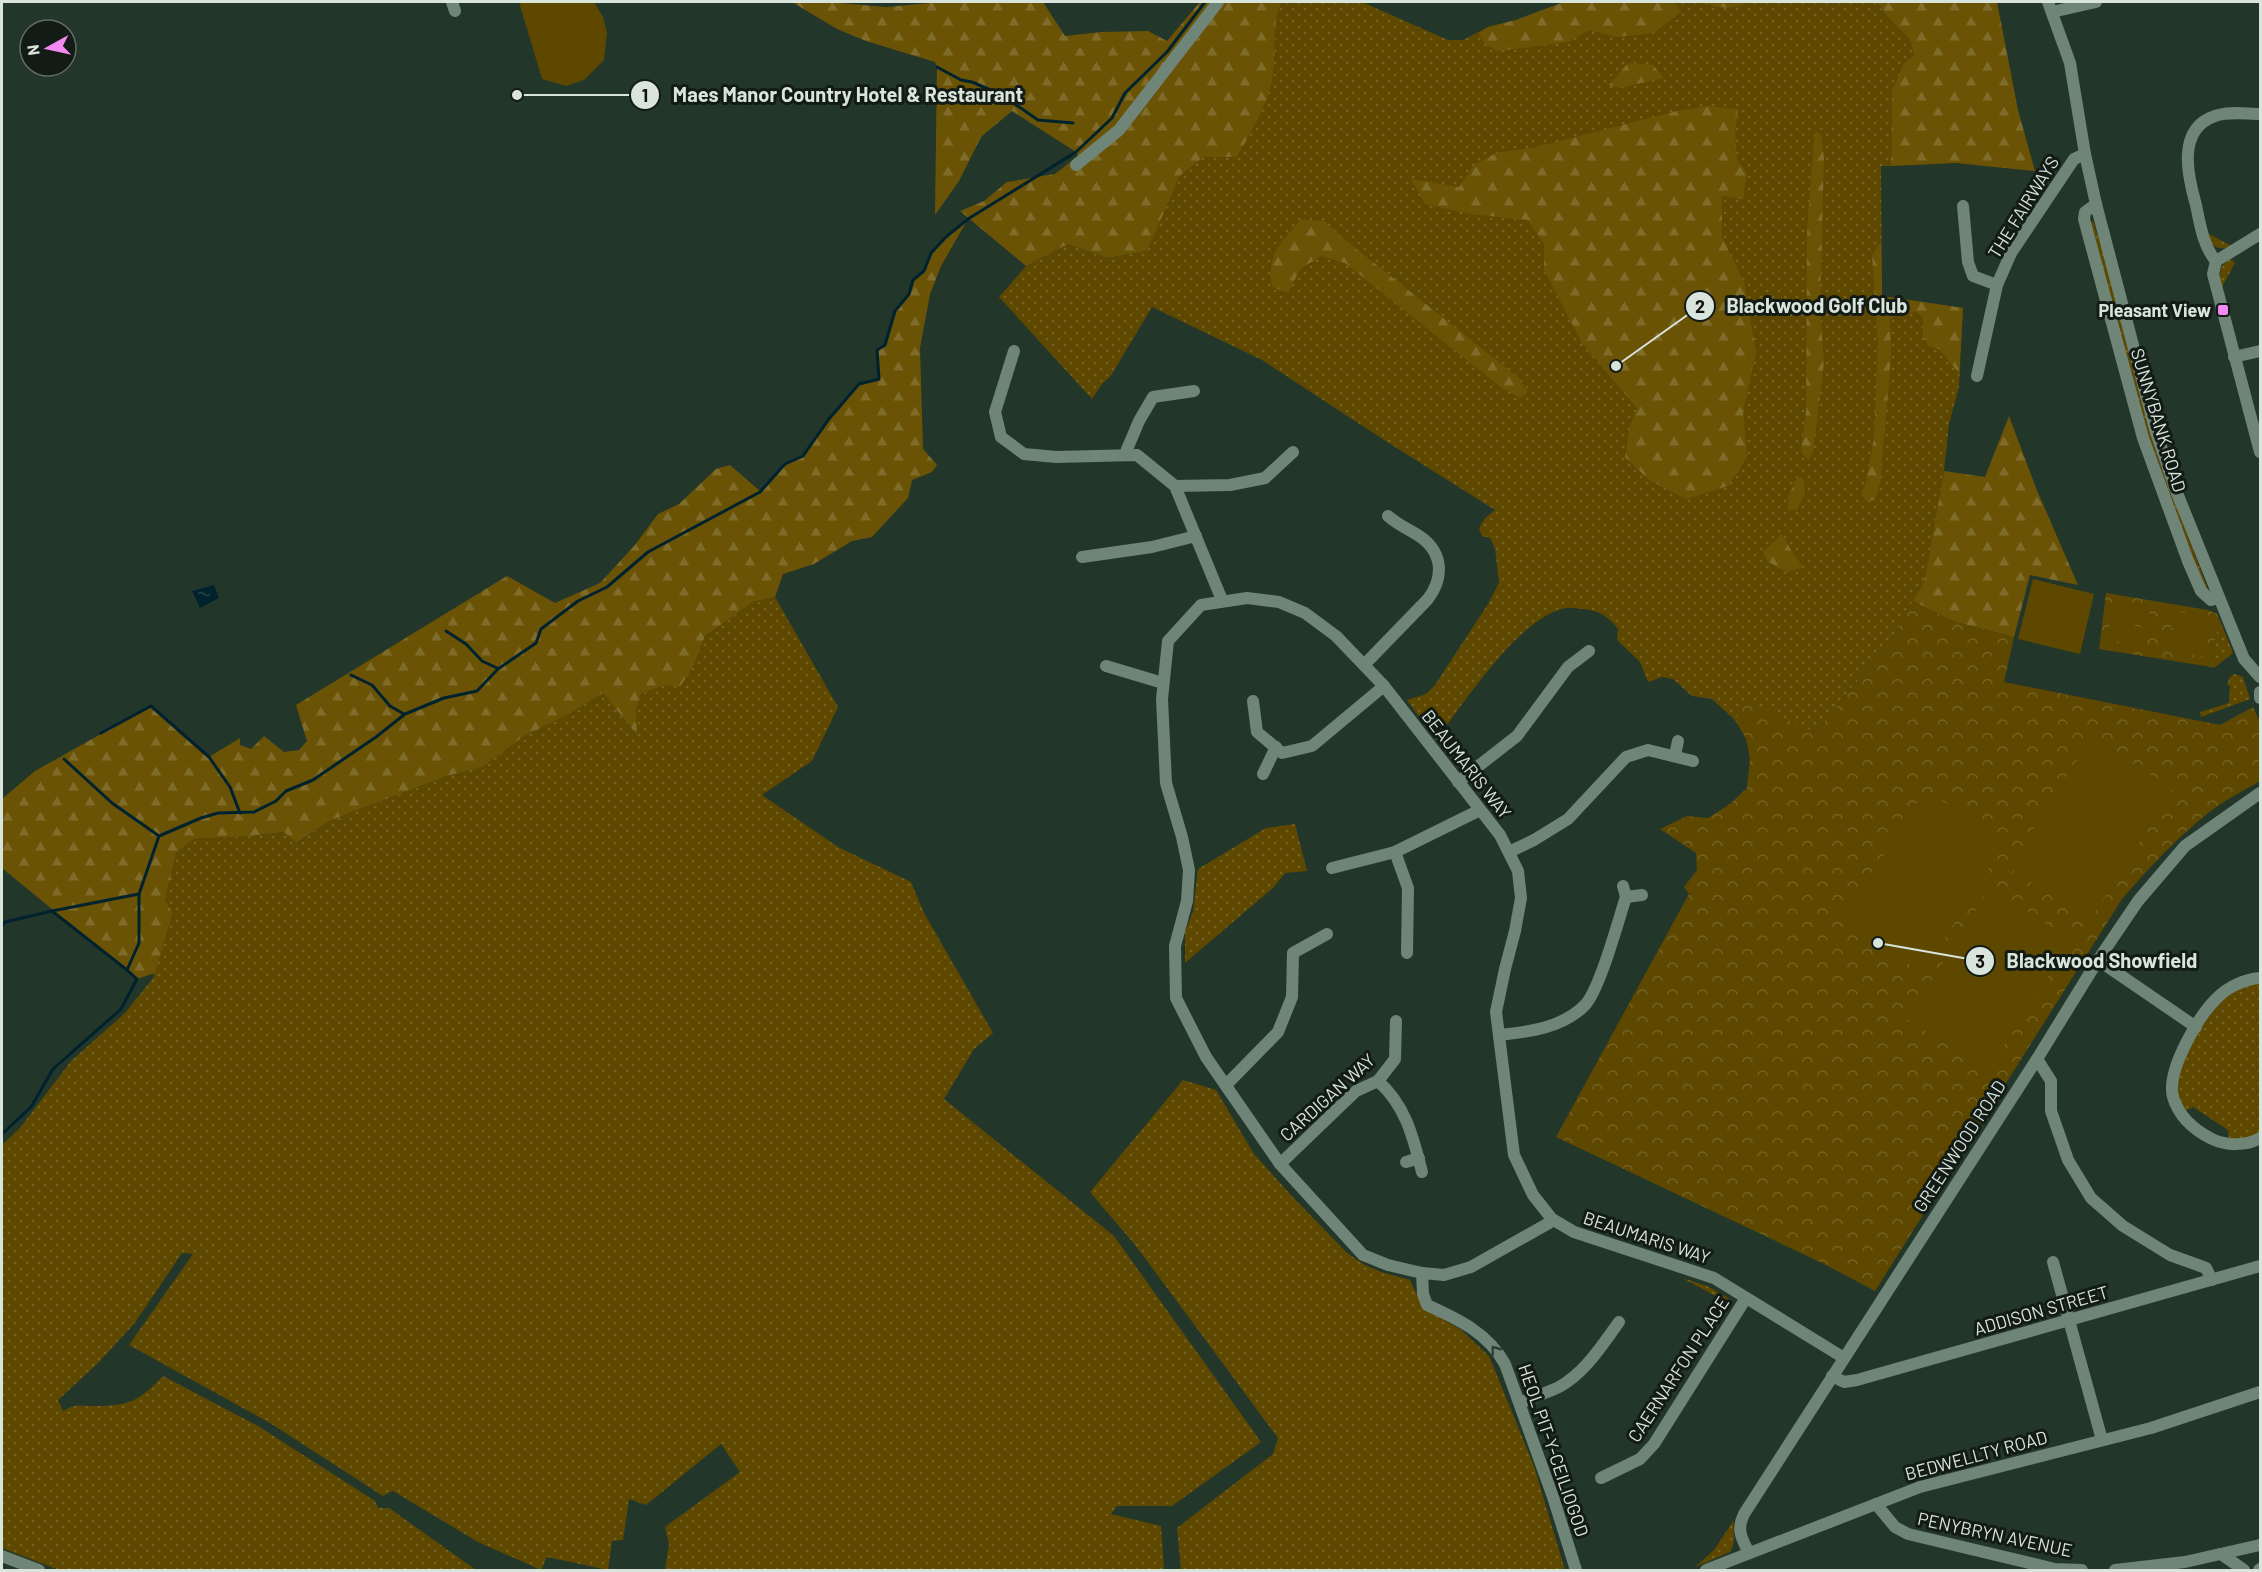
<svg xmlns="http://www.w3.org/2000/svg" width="2262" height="1572" viewBox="0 0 2262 1572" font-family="Barlow,sans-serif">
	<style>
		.grass { fill: url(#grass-dots) }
		.forest { fill: url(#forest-firs) }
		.park { fill: url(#park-crowns) }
		.garden { fill: #5e4800 }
		.water { fill: url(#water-ripples) }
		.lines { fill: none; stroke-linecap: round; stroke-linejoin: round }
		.stream { stroke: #00222e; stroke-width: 3 }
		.minor { stroke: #6f8577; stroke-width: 12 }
		.oneway { stroke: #334038 }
		.poi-dot { fill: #f38af1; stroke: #131b16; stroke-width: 2 }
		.labels { text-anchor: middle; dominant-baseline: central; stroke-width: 6; stroke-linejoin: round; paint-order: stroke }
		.street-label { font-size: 18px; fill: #d8e4dc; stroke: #131b16 }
		.poi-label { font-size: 18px; font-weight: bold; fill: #d8e4dc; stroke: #131b16; text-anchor: end }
		.leader { fill: none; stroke: #d8e4dc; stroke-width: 2 }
		.callout-dot { fill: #d8e4dc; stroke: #131b16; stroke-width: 2 }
		.mark-label { font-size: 18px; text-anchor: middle; font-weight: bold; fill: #111 }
		.callout-label { font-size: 20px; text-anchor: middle; font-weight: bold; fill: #d8e4dc; stroke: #131b16; stroke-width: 6; stroke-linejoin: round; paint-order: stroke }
	</style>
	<defs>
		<pattern id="grass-dots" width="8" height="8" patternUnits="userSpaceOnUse" patternTransform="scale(1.5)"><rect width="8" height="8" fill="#5e4800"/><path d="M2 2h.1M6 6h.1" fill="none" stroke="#746225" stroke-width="1.8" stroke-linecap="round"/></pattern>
		<pattern id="forest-firs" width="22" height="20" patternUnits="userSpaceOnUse" patternTransform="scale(1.5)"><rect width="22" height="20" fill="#6b5306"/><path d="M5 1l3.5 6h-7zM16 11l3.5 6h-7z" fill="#7f6c2a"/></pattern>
		<pattern id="park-crowns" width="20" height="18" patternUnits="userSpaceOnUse" patternTransform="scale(1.5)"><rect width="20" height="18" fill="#5e4800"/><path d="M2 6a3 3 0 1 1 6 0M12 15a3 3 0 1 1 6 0" fill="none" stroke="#746225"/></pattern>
		<pattern id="water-ripples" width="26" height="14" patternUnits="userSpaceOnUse" patternTransform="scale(1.5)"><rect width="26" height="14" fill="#00222e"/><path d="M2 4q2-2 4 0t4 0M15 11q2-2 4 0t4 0" fill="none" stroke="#24424c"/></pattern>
	</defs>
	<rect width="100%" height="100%" fill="#23362a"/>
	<!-- grass -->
	<g class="grass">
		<path d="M1281 2H1362L1448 40H1463L1488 27 1516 20 1564 2H1877L1887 16 1910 40 1914 56 1892 91 1891 166H1881L1882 296 1963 308 1959 387 1949 424 1944 471 1924 582 1894 636 1824 722 1813 731 1738 718 1735 720 1712 699 1692 696 1673 679 1662 677 1648 682 1640 662 1617 640 1618 629C1609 617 1600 611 1584 609 1579 609 1572 607 1566 608 1520 616 1464 703 1436 740L1407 700 1426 694 1435 685 1488 604 1499 583 1495 548 1490 538 1482 536 1479 528 1485 518 1495 510 1384 440 1262 360 1152 307 1110 377 1102 384 1092 399 999 297 1026 266 1068 244 1107 258 1147 251 1180 176 1204 157H1237L1274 69 1275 16Z"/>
		<path d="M2093 221 2110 274 2158 458 2209 592 2204 588 2156 469 2090 223Z"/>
		<path d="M2207 233 2232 246C2217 252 2211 246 2207 233Z"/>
		<path d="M2231 259 2235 263 2222 287C2218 275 2218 265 2231 259Z"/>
		<path d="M775 597 838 707 812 761 762 795 838 847 911 882 924 913 993 1033 974 1049 944 1099 1114 1236 1261 1442 1172 1506H1117L1111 1514 1161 1526 1164 1570H665L669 1545 665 1527 740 1472 721 1444 646 1505 629 1499 623 1540 612 1541 608 1570 547 1557 541 1570 478 1542 393 1491 383 1496 270 1423 129 1345 193 1254 182 1253 134 1324 97 1364 58 1400 63 1411C78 1403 77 1406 94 1406 130 1406 139 1401 163 1376L258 1426 375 1501 378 1508H389L476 1570H59L2 1548V1145L20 1128 71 1061 125 1013 153 978 173 914 165 901 176 853 194 839 251 836 285 832 298 843 329 821 447 776 483 767 524 736 568 715 603 693 636 734V711L641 694 665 685 694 665 705 636 753 602Z"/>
		<path d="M2219 618 2233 653 2214 668 2211 667Z"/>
		<path d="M2234 674 2243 677 2250 699 2201 717 2200 712 2229 703 2230 686 2227 685 2230 677Z"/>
		<path d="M1295 824 1307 871 1285 873 1273 888 1185 963V931L1193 912 1198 869 1266 828Z"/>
		<path d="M2260 983V1135L2249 1139 2229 1140 2228 1130 2193 1107 2185 1111C2179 1100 2174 1088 2176 1075 2179 1059 2216 1002 2230 993 2239 987 2249 984 2260 983Z"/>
		<path d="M1183 1080 1216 1090 1254 1154 1289 1193 1347 1253 1363 1264 1381 1272 1410 1280 1423 1308 1460 1329 1489 1356 1534 1466 1565 1570H1181L1177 1528 1273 1454 1278 1438 1136 1246 1090 1192Z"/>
		<path d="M1682 1278 1707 1286 1730 1299 1731 1304Z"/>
		<path d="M1734 1520C1732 1532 1737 1541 1730 1552L1695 1567 1714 1550Z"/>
	</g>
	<!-- forest -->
	<g class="forest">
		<path d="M792 2H828L886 7 942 2H1043L1065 36 1101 32 1148 31 1167 41 1200 2H1281C1272 23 1276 44 1274 66 1272 99 1252 129 1237 157H1204L1180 176 1147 251 1107 258 1068 244 1026 266 960 211 984 201 1007 182 1055 174 1078 156 1076 152 1012 111 981 137 959 181 935 215 937 67 935 62 866 41 837 29Z"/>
		<path d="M1564 2H1674L1681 12 1653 33 1616 37 1589 30 1569 42 1497 51 1485 44 1479 33 1488 27 1516 20Z"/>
		<path d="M1704 2H1747C1731 10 1720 9 1704 2Z"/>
		<path d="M1877 2H1997L2018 110 2035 171 1956 163 1891 166 1892 91 1904 63 1914 56 1910 40 1887 16Z"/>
		<path d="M1628 63 1653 65 1664 78 1619 88 1609 85Z"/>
		<path d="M1708 106 1738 109 1735 133 1737 160 1747 173 1743 199 1722 196V237L1744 282 1756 353 1743 412 1747 457 1728 486 1686 499 1649 480 1625 457 1630 426 1637 408 1582 343 1544 270V244L1528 220 1470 214 1425 204 1411 179 1459 187 1474 165 1496 153 1537 147 1677 111Z"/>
		<path d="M1816 131 1821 135 1824 158 1820 308 1824 362 1813 452 1809 460 1801 452 1806 411 1807 233 1814 138Z"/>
		<path d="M968 219 941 266 930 294 920 348 923 449 937 465 932 472 912 480 908 498 872 537 852 541 814 564 783 574 775 597 753 602 705 636 694 665 680 687 665 685 641 694 636 711 637 735 603 693 568 715 524 736 483 767 447 776 329 821 297 843 284 832 251 836 194 839 176 853 165 901 173 913 155 973 137 979 2 868V799L35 771 151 706 209 757 240 738V745L251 749 264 736 284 752 299 750 307 741 296 705 507 576 555 603 600 583 635 545 658 514 679 504 716 469 730 465 760 491 785 464 803 456 829 419 859 384 879 379 877 350 885 345 895 311 909 294 913 280 924 271 931 253 946 237Z"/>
		<path d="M1301 220 1324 221 1344 239 1519 378 1527 391 1521 398 1502 388 1345 263 1321 256 1300 269 1288 293 1272 287C1266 256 1281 241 1301 220Z"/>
		<path d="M1881 242 1882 296 1963 308 1959 373 1939 349 1928 346 1923 334V318L1917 312 1900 313 1890 319 1891 357 1880 483 1875 500 1866 501 1861 493 1865 486 1874 438 1878 341 1872 255Z"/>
		<path d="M2009 416 2036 488 2078 585 2030 575 2014 637 1952 621 1913 601 1924 582 1944 471 1985 477Z"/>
		<path d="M1797 477 1803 479 1805 492 1797 510H1788V497Z"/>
		<path d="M1781 534 1803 568 1787 572 1767 561 1763 551 1769 547Z"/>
	</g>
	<!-- park -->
	<g class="park">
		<path d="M2106 593 2208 610 2217 614 2219 618 2211 667 2099 649Z"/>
		<path d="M1913 601 1952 621 2014 637 2004 682 2220 725 2253 707 2260 722V781C2245 790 2227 799 2212 810 2178 836 2150 867 2122 899L1875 1291 1822 1263 1556 1137 1689 894 1684 887 1697 870 1696 853 1660 829 1687 816 1708 818 1730 804 1747 788 1750 758 1746 739 1735 720 1746 701 1813 731 1824 722 1894 636Z"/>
	</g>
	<!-- garden -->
	<g class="garden">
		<path d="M519 2H594L603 17 607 33 604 60 584 80 566 86 542 79Z"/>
		<path d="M2033 579 2094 594 2080 654 2018 639Z"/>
		<path d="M2112 601 2150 606 2148 624 2110 618Z"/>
		<path d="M2173 611 2211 616 2208 634 2171 628Z"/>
		<path d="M2110 623 2148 628 2145 646 2107 640Z"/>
		<path d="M2170 633 2208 638 2205 656 2167 650Z"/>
		<path d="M2092 737 2173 789 2090 920 2009 868Z"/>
		<path d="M1925 790 2006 841 1923 973 1842 921Z"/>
		<path d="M1990 888 2071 940 1988 1071 1907 1019Z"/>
	</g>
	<!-- water -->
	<path class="water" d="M214 585 219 598 200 608 192 591Z"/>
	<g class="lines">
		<!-- stream -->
		<g class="stream">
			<path d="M937 67 961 80 972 82 1002 95 1038 120 1073 123"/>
			<path d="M446 631 466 644 482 661 497 668"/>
			<path d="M351 675 372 685 390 706 404 714"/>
			<path d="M101 733 151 706 209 757 230 787 240 813"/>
			<path d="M64 759 112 803 159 836"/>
			<path d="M52 911 127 970"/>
			<path d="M2 926 5 922 52 911 139 894"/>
			<path d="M2 1134 31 1107 53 1069 121 1009 137 979 127 970 139 943V894L159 836 201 818 218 813 254 812 276 801 286 791 313 780 376 737 405 714 444 698 477 691 498 669 536 643 541 629 578 601 607 587 648 552 760 492 785 464 803 456 829 419 859 384 879 379 877 350 885 345 895 311 909 294 913 280 924 271 931 253 946 237 968 219 1076 152 1112 118 1125 93 1167 52 1205 2"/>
		</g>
		<!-- minor -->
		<g class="minor">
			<path d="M452 2 455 11"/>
			<path d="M2048 2 2070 63 2085 154 2096 204 2155 429 2175 488 2244 659 2260 677"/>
			<path d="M2052 12 2096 2"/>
			<path d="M1076 165 1119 130 1218 2"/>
			<path d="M2096 204 2085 212 2084 219 2143 438 2188 561 2201 591 2211 600 2219 598"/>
			<path d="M1963 206 1968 262 1973 276 1997 285"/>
			<path d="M2260 234 2216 261 2213 274 2260 452"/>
			<path d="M2216 261C2203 246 2200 224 2196 205 2188 177 2176 129 2215 116 2229 111 2246 114 2260 114"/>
			<path d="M1014 351 995 412 1001 437 1024 454 1056 457 1137 455 1175 486 1222 600"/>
			<path d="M2234 357 2260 351"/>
			<path d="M1977 376 1997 285 2011 253 2074 159 2085 154"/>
			<path d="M1125 454 1139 421 1153 397 1194 391"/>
			<path d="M1175 486 1230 485 1265 478 1293 452"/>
			<path d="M1082 557 1152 547 1196 536"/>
			<path d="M1365 664 1428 599C1445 576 1443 550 1416 534 1406 528 1397 524 1388 516"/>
			<path d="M1106 666 1163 683"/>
			<path d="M2260 692V698"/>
			<path d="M1253 701 1257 732 1282 753 1312 746 1384 686"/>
			<path d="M1675 755 1678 741"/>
			<path d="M1263 774 1276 747"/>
			<path d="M1458 782 1517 736 1568 667 1589 651"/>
			<path d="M1395 852 1408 888 1407 953"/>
			<path d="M1509 852 1534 840 1568 819 1626 757 1648 750 1693 761"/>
			<path d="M1332 868 1395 852 1480 810"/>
			<path d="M1626 897 1642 895"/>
			<path d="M2098 960 2196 1027"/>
			<path d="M2260 978C2245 979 2227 987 2216 999 2198 1017 2166 1071 2173 1097 2179 1117 2194 1130 2212 1139 2226 1146 2247 1146 2260 1138"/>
			<path d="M1499 1035C1528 1032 1563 1028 1585 1005 1600 989 1618 921 1626 897L1623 886"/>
			<path d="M2037 1059 2051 1081V1111L2068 1160 2091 1198 2123 1226 2170 1255 2206 1268 2212 1280"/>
			<path d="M1378 1081C1406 1106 1413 1137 1422 1172"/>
			<path d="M1226 1085 1278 1032 1292 997 1293 953 1327 934"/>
			<path d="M1406 1162 1419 1158"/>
			<path d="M1280 1164 1356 1091 1378 1081 1395 1059 1396 1021"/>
			<path d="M1552 1219 1549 1223 1471 1267 1444 1275 1422 1273 1388 1265 1363 1255 1280 1164 1206 1057 1176 998 1175 946 1187 901 1189 870 1182 837 1166 783 1162 699 1168 641 1201 605 1247 598 1279 602 1305 613 1336 636 1384 686 1500 835 1518 871 1521 898 1515 931 1505 969 1496 1012 1514 1155 1533 1195 1552 1219 1574 1232 1714 1278 1844 1358"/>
			<path d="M2053 1262 2102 1440"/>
			<path d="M1422 1273 1423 1294 1427 1305C1458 1319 1488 1333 1505 1364L1553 1497 1576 1570"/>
			<path d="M1832 1376 1844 1382 1857 1380 2260 1266"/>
			<path d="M1520 1403C1532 1397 1547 1393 1559 1387 1585 1373 1602 1345 1619 1322"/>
			<path d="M1601 1478 1640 1459 1654 1444 1746 1298"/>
			<path d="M1876 1504 1895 1527 1908 1534 2055 1569 2082 1570"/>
			<path d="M1749 1553C1742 1539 1736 1530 1744 1514L2037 1059 2098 960 2138 901 2185 846 2260 793"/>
			<path d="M2221 1554 2244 1570"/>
			<path d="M2 1556 39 1570"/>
			<path d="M1706 1570 1920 1487 2151 1428 2260 1392"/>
			<path d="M2115 1570 2185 1562 2260 1545"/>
			<path d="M2259 1570 2260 1569"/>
		</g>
	</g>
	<!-- one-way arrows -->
	<defs><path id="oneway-chevron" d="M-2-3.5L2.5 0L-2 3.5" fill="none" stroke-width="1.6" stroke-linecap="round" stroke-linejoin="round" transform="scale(1.5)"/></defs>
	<use class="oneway" href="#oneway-chevron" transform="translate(1495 1350) rotate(-127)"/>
	<!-- markers -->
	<rect class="poi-dot" x="2217" y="304" width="12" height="12" rx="3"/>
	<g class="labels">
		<!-- street labels -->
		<g class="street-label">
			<text transform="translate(2023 207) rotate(-58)">THE FAIRWAYS</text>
			<text transform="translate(2159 420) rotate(73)">SUNNYBANK ROAD</text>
			<text transform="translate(1467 764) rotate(52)">BEAUMARIS WAY</text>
			<text transform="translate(1327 1097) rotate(-42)">CARDIGAN WAY</text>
			<text transform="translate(1959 1146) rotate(-57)">GREENWOOD ROAD</text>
			<text transform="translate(1647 1237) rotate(18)">BEAUMARIS WAY</text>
			<text transform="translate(2041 1310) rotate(-16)">ADDISON STREET</text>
			<text transform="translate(1678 1369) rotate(-57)">CAERNARFON PLACE</text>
			<text transform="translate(1554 1450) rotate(71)">HEOL PIT-Y-CEILIOGOD</text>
			<text transform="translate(1976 1455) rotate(-15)">BEDWELLTY ROAD</text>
			<text transform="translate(1995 1534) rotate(12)">PENYBRYN AVENUE</text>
		</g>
		<!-- poi labels -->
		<g class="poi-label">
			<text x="2211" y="310">Pleasant View</text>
		</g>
	</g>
	<!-- callouts -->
	<path class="leader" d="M517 95L645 95M1616 366L1700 306M1878 943L1980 961"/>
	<g class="callout-dot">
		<circle cx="517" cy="95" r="6"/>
		<circle cx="1616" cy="366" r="6"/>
		<circle cx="1878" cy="943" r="6"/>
		<circle cx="645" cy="95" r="15"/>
		<circle cx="1700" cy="306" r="15"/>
		<circle cx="1980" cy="961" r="15"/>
	</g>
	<g class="mark-label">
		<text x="645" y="102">1</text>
		<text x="1700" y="313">2</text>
		<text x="1980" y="968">3</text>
	</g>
	<g class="callout-label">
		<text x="848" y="102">Maes Manor Country Hotel &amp; Restaurant</text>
		<text x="1817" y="313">Blackwood Golf Club</text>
		<text x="2102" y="968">Blackwood Showfield</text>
	</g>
	<!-- border -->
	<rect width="2262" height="1572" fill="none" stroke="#d8e4dc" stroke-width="6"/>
	<!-- north arrow -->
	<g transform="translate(48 48) rotate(262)"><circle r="28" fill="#131b16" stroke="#626b65" stroke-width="1.5"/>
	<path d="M0-4.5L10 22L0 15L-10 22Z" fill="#f38af1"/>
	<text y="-9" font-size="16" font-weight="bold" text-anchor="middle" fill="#d8e4dc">N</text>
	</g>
</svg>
